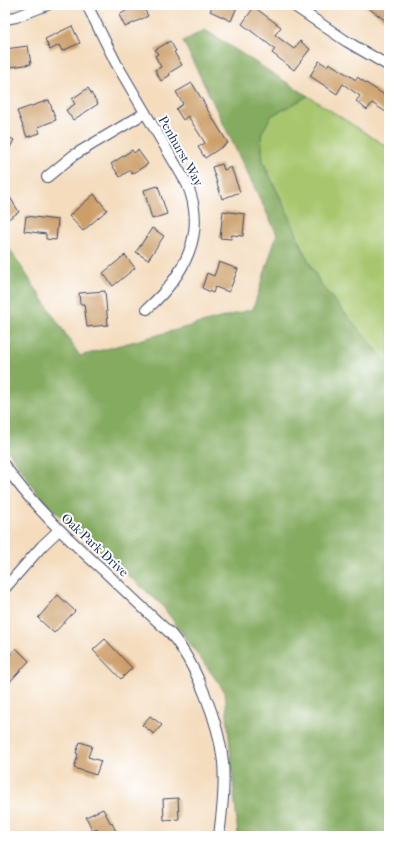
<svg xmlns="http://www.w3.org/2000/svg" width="394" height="841" viewBox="0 0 394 841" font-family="'IM FELL French Canon',serif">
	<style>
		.green { fill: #a7c66d; stroke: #617a66 }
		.forest { fill: #85ab60; stroke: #506d5f }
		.building { fill: #cc9f69 }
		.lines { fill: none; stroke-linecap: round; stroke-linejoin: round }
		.street-casing { stroke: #3c496c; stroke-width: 12 }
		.street { stroke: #fff; stroke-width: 10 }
		.labels { text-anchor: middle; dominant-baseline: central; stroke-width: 4; stroke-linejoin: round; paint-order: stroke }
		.street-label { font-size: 13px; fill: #1b2f5e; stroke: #fff }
	</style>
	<rect width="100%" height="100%" fill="#fff"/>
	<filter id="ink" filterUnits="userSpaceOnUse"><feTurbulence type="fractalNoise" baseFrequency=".025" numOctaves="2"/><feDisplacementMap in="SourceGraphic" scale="8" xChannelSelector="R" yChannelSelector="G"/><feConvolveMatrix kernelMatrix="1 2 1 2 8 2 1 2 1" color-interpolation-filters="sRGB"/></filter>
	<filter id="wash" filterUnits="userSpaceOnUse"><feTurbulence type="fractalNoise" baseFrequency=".012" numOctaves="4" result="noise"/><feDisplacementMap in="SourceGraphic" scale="16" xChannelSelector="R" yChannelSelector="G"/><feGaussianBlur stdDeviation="0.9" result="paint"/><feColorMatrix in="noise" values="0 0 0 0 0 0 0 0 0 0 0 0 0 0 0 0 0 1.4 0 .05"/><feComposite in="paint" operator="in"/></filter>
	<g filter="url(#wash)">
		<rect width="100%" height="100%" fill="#f4dcbd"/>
		<!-- green -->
		<path class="green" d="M308 96 389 148V365L321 285 305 254 290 218 263 162 261 134 271 116Z"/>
		<!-- forest -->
		<path class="forest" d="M205 30 308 96 271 116 261 134 263 162 290 218 305 254 321 285 389 365V836H238L225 692 161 604 43 501 5 446V242L80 356 253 309 277 234 183 41Z"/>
		<g id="blocks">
			<!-- building -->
			<g class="building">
				<path d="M133 5H142L148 16 125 27 119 15 126 11 125 9Z"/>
				<path d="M213 5H238L231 21 210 11Z"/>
				<path d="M364 5H389V23Z"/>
				<path d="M254 7 281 27 275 35 294 49 300 41 310 49 294 70 272 53 275 49 242 24Z"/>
				<path d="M72 26 80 43 62 51 59 45 50 50 45 39Z"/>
				<path d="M170 41 176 51 174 52 182 65 169 73 170 75 161 81 155 70 161 67 155 56 158 54 155 50Z"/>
				<path d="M28 46 31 64 5 68V49Z"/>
				<path d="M319 61 327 66 329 63 356 80 357 77 389 98V114L372 103 367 110 356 101 360 96 343 84 337 94 310 76Z"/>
				<path d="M192 83 206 106H205L228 143 205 158 198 147 205 143 188 116 183 120 176 109 183 104 176 92Z"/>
				<path d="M88 88 98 104 73 120 66 110 75 104 72 99Z"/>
				<path d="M49 100 56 120 38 127 40 133 27 137 17 111Z"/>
				<path d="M5 135 14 140 5 157Z"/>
				<path d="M132 150 134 153 138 150 148 164 132 174 130 170 120 177 111 164Z"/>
				<path d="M222 164 224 170 231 167 240 192 222 199 212 167Z"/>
				<path d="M158 186 167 214 152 219 144 190Z"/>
				<path d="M5 189 19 212 5 221Z"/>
				<path d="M94 194 107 210 83 231 69 216Z"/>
				<path d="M223 211 245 214 243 236 232 235 231 239 220 238Z"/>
				<path d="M26 216 58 220 56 240 46 239V234L24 231Z"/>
				<path d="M152 228 164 236 148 260 136 252Z"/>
				<path d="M125 255 135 268 113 286 103 273Z"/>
				<path d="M219 262 238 269 229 292 215 287 213 293 202 288 207 273 214 276Z"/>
				<path d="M105 291 108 325 87 327 84 304H80L79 293Z"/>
				<path d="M58 595 75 611 54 633 38 618Z"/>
				<path d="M105 639 132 668 121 679 93 650Z"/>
				<path d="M16 648 29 661 5 687V661Z"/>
				<path d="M150 716 162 725 154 734 142 725Z"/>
				<path d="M80 742 92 746 88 757 101 761 96 775 74 768 78 754 76 753Z"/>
				<path d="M178 798 179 819 164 820 163 799Z"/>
				<path d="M103 809 111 824 112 823 118 836H101L97 829 93 831 86 817Z"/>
			</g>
		</g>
	</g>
	<g filter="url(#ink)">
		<use href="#blocks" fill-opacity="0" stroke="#3c496c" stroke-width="1"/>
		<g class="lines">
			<!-- street casing -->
			<g class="street-casing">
				<g id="street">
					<path d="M87 5 116 63 187 184C208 233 184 276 147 309"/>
					<path d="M293 5 346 41 389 66"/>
					<path d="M5 19 16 17 47 5"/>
					<path d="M47 177 74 155 145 113"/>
					<path d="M5 466C33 506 67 538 103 570 125 591 147 612 170 633 196 663 219 723 223 762 225 787 222 812 219 836"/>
					<path d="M5 588 42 546 59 530"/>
				</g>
			</g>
			<!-- street -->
			<use href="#street" class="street"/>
		</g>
	</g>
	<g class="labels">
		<!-- street labels -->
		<g class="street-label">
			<text transform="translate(181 151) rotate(61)">Penhurst Way</text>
			<text transform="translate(95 545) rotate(43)">Oak Park Drive</text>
		</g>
	</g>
	<!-- margin -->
	<rect width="394" height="841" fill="none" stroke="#fff" stroke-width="20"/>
</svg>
